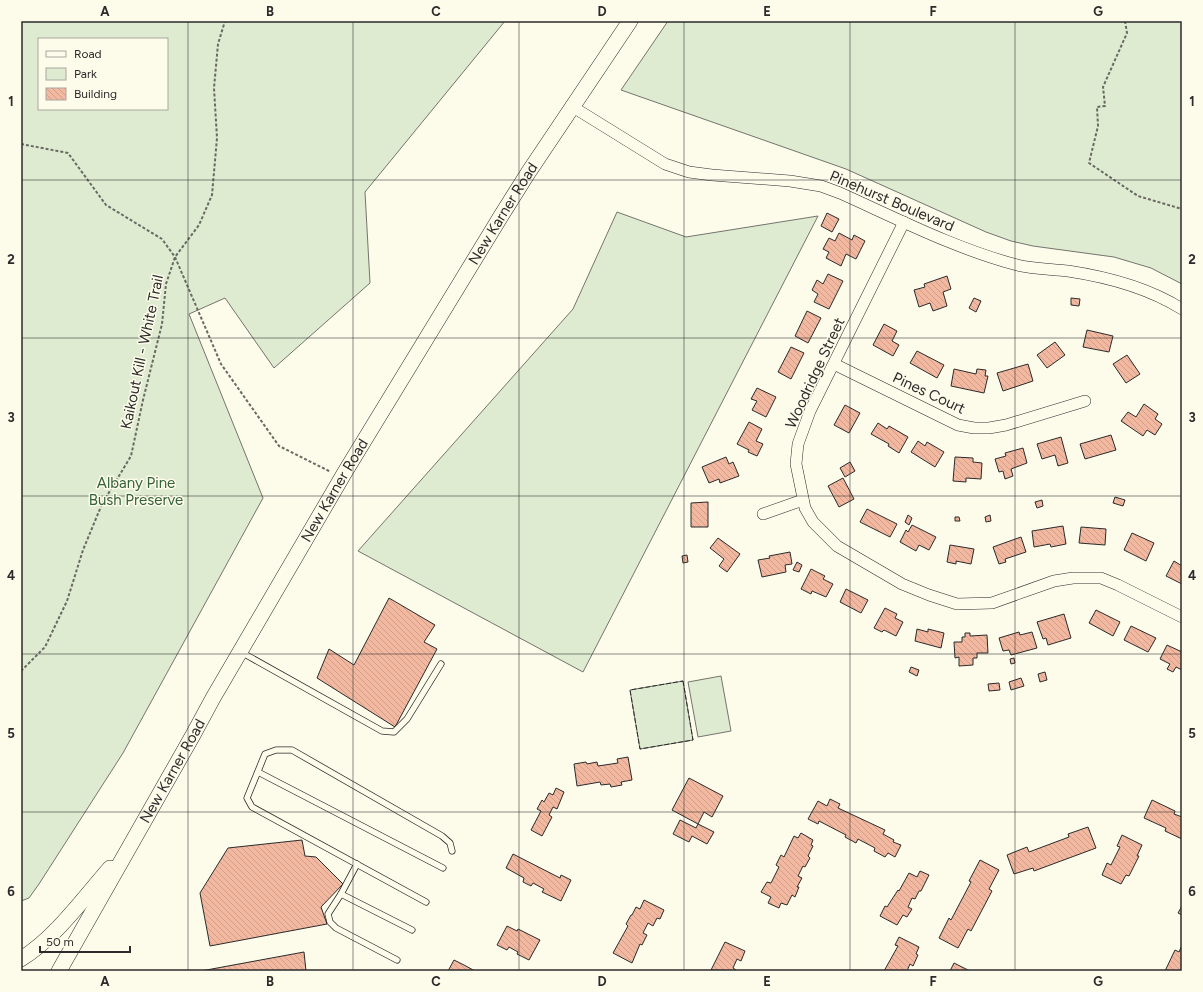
<svg xmlns="http://www.w3.org/2000/svg" width="1203" height="992" viewBox="0 0 1203 992" font-family="Figtree,sans-serif">
	<style>
		.green { fill: #deebd1; stroke: #74746e; fill-rule: evenodd }
		.building { fill: url(#building-back-hatch); stroke: #2b2b2b }
		.lines { fill: none; stroke-linecap: round; stroke-linejoin: round }
		.service-casing { stroke: #2b2b2b; stroke-width: 7 }
		.minor-casing { stroke: #2b2b2b; stroke-width: 12 }
		.secondary-casing { stroke: #2b2b2b; stroke-width: 16 }
		.path { stroke: #6a6964; stroke-width: 2; stroke-dasharray: 3 2; stroke-linecap: butt }
		.service { stroke: #fdfbea; stroke-width: 5.5 }
		.minor { stroke: #fdfbea; stroke-width: 11 }
		.secondary { stroke: #fdfbea; stroke-width: 15 }
		.fence { stroke: #2b2b2b; stroke-width: 1; stroke-dasharray: 5 2; stroke-linecap: butt }
		.grid { fill: none; stroke: #2b2b2b; stroke-width: 1; stroke-opacity: 0.55 }
		.labels { text-anchor: middle; dominant-baseline: central; stroke-width: 3; stroke-linejoin: round; paint-order: stroke }
		.street-label { font-size: 15px; fill: #2b2b2b; stroke: #fdfbea }
		.park-label { font-size: 15px; fill: #34623c; stroke: #fdfbea }
		.neatline { fill: none; stroke: #2b2b2b; stroke-width: 1.5 }
		.grid-label { font-size: 13px; text-anchor: middle; font-weight: bold; fill: #2b2b2b }
	</style>
	<defs>
		<pattern id="building-back-hatch" width="6" height="6" patternUnits="userSpaceOnUse"><rect width="6" height="6" fill="#f2b8a0"/><path d="M-1 5l2 2M0 0l6 6M5-1l2 2" fill="none" stroke="#d09e8a"/></pattern>
	</defs>
	<rect width="100%" height="100%" fill="#fdfbea"/>
	<!-- green -->
	<g class="green">
		<path d="M21 21H505L365 192 370 283 274 368 225 298 189 314 263 498 123 753 39 884 29 898 21 901ZM39 39H167V109H39Z"/>
		<path d="M668 21H1182V284L1151 268 1114 257 1033 246 1011 241 986 232 846 169 621 90Z"/>
		<path d="M617 212 686 237 818 216 583 672 358 551 573 309Z"/>
		<path d="M721 676 731 731 698 737 688 682Z"/>
		<path d="M683 681 693 740 640 749 630 690Z"/>
	</g>
	<!-- building -->
	<g class="building">
		<path d="M827 213 839 219 832 232 821 226Z"/>
		<path d="M839 233 852 240 854 235 865 241 856 259 846 254 841 266 826 258 829 252 823 249 829 238 835 241Z"/>
		<path d="M828 274 843 281 829 309 814 302 818 294 812 290 817 280 823 284Z"/>
		<path d="M947 276 951 289 943 292 947 306 933 311 930 303 919 307 914 290 925 287 924 284Z"/>
		<path d="M974 298 981 301 976 312 969 308Z"/>
		<path d="M1071 298 1080 299 1079 306 1071 305Z"/>
		<path d="M807 311 821 318 808 343 795 336Z"/>
		<path d="M884 324 897 331 892 341 899 345 893 356 873 345Z"/>
		<path d="M1087 330 1113 336 1109 352 1083 347Z"/>
		<path d="M1055 342 1065 355 1047 368 1037 355Z"/>
		<path d="M791 347 804 353 791 379 778 372Z"/>
		<path d="M917 351 944 365 937 378 910 363Z"/>
		<path d="M1127 355 1140 374 1126 383 1113 364Z"/>
		<path d="M1028 364 1033 381 1003 391 997 373Z"/>
		<path d="M954 369 976 374 977 369 986 370 985 376H988L984 393 951 386Z"/>
		<path d="M757 388 776 397 766 417 752 410 757 401 751 399Z"/>
		<path d="M1144 404 1158 414 1155 419 1162 424 1155 435 1147 430 1143 436 1121 421 1128 412 1136 417Z"/>
		<path d="M845 405 860 413 849 433 834 425Z"/>
		<path d="M749 422 762 429 756 441 763 444 757 456 748 452 749 450 737 444Z"/>
		<path d="M878 423 887 429 889 426 908 437 899 453 888 446 889 444 871 434Z"/>
		<path d="M1111 435 1116 450 1085 459 1080 444Z"/>
		<path d="M1061 437 1068 463 1058 466 1055 455 1042 459 1037 444Z"/>
		<path d="M918 441 925 446 927 442 944 452 935 467 911 452Z"/>
		<path d="M1023 448 1027 463 1011 469 1013 476 1005 479 1003 471 999 472 995 459 1006 456 1005 453Z"/>
		<path d="M726 457 729 464 733 462 739 476 720 483 719 479 709 483 702 467Z"/>
		<path d="M955 457 973 458V462L982 463 981 479 966 478V482L953 481Z"/>
		<path d="M850 462 855 471 845 477 840 468Z"/>
		<path d="M843 478 854 499 839 507 828 486Z"/>
		<path d="M1115 497 1125 500 1123 506 1113 503Z"/>
		<path d="M1042 500 1043 506 1037 508 1035 502Z"/>
		<path d="M708 502V527H691V503Z"/>
		<path d="M867 509 897 524 890 537 860 522Z"/>
		<path d="M908 515 912 518 909 525 905 522Z"/>
		<path d="M990 515 991 521 986 522 985 517Z"/>
		<path d="M955 517H959L960 521H955Z"/>
		<path d="M912 525 936 537 929 550 919 545 916 551 900 542 906 530 908 532Z"/>
		<path d="M1063 526 1066 544 1051 547 1050 544 1034 547 1032 531Z"/>
		<path d="M1081 527 1106 529 1105 545 1079 543Z"/>
		<path d="M1132 533 1154 543 1146 561 1124 550Z"/>
		<path d="M1021 537 1026 552 1005 559 1006 562 999 564 993 547Z"/>
		<path d="M718 538 740 554 727 572 719 566 724 559 710 548Z"/>
		<path d="M950 545 974 549 971 564 956 561V564L947 562Z"/>
		<path d="M790 552 792 564 785 565 786 572 762 577 758 560 770 558 769 556Z"/>
		<path d="M687 555 688 562 683 563 682 556Z"/>
		<path d="M1174 561 1182 566V584L1166 576Z"/>
		<path d="M797 562 802 565 799 572 793 570Z"/>
		<path d="M811 569 825 576 823 579 833 584 826 597 812 591 811 594 801 589Z"/>
		<path d="M846 589 868 600 861 613 840 602Z"/>
		<path d="M389 598 435 625 424 642 437 649 395 727 317 678 329 649 354 665Z"/>
		<path d="M885 608 897 614 895 618 903 622 896 636 884 630 882 632 874 628Z"/>
		<path d="M1096 610 1120 622 1113 636 1089 623Z"/>
		<path d="M1064 614 1071 638 1048 645 1046 638 1043 639 1037 622Z"/>
		<path d="M1131 626 1156 638 1148 652 1124 640Z"/>
		<path d="M917 629 928 632V629L944 633 941 648 915 641Z"/>
		<path d="M1019 632 1020 635 1032 632 1037 648 1011 655 1009 650 1003 651 999 638Z"/>
		<path d="M965 633H970V636L987 635 988 653H977V658H973V665L959 666V657L955 658 954 642H962V637H965Z"/>
		<path d="M1167 645 1182 652V670L1176 667 1173 672 1167 669 1170 664 1160 659Z"/>
		<path d="M1014 658 1015 663 1011 664 1010 659Z"/>
		<path d="M911 667 919 670 917 676 909 672Z"/>
		<path d="M1045 672 1047 680 1040 682 1038 674Z"/>
		<path d="M1021 678 1024 686 1011 690 1009 682Z"/>
		<path d="M999 683 1000 690 989 691 988 684Z"/>
		<path d="M628 757 632 780 621 782 622 785 611 787 610 784 601 785 600 782 577 786 574 764 586 762 587 764 597 762 598 766 618 763 617 759Z"/>
		<path d="M689 778 723 796 712 817 704 812 698 824 672 810Z"/>
		<path d="M556 788 564 792 557 809 553 807 549 815 552 817 542 836 531 830 541 811 537 809 542 800 544 802 549 793 553 795Z"/>
		<path d="M830 799 840 804 838 808 885 830 883 834 894 840 893 842 901 845 895 857 888 853 885 857 874 851 875 848 858 839 856 843 845 837 846 835 819 821 818 824 808 819 818 801 827 806Z"/>
		<path d="M1152 800 1175 811 1174 814 1182 817V839L1165 831 1166 828 1144 818Z"/>
		<path d="M680 820 696 828 698 824 714 832 707 844 692 836 689 842 673 834Z"/>
		<path d="M1088 827 1096 848 1034 871 1033 868 1014 874 1007 855 1027 847 1029 852 1069 837 1068 834Z"/>
		<path d="M801 833 813 840 811 845 813 846 808 856 810 858 805 867 803 866 798 876 802 878 797 887H799L795 897 792 895 787 905 781 903 779 908 768 903 771 897 761 892 767 882 771 883 779 867 776 865 781 855 784 857 794 836 798 838Z"/>
		<path d="M1122 835 1142 845 1137 856H1139L1129 876 1126 875 1121 884 1102 875 1107 863 1111 865 1120 847 1117 846Z"/>
		<path d="M302 840 305 856 316 857 343 884 321 907 327 924 210 946 200 893 228 848Z"/>
		<path d="M513 854 560 878 561 875 571 880 561 901 542 892 544 889 533 883 531 886 523 882 524 878 506 868Z"/>
		<path d="M980 860 999 870 989 889 992 891 971 931 968 929 958 948 939 938 949 918 951 920 971 882 969 881Z"/>
		<path d="M920 871 929 875 921 891H919L915 899 912 898 908 907 912 909 907 917 903 915 897 925 880 916 885 906 887 907 898 890 899 891 909 873 917 877Z"/>
		<path d="M644 900 664 910 660 919 657 918 653 926 648 923 643 933 647 935 642 945 640 944 632 963 613 953 628 926 626 924 631 915H632L636 907 640 909Z"/>
		<path d="M1182 906V915L1178 913Z"/>
		<path d="M507 926 517 931 518 929 540 940 529 960 517 954 518 952 509 947 507 950 497 945Z"/>
		<path d="M899 937 919 947 916 954 918 955 913 966 910 964 907 971H884L898 946 895 945Z"/>
		<path d="M725 942 745 951 741 961 737 959 733 968 736 970V971L711 970Z"/>
		<path d="M1182 945V971H1165L1175 950 1179 952Z"/>
		<path d="M304 952 306 971H201Z"/>
		<path d="M454 960 464 965 475 971H448Z"/>
		<path d="M954 963 970 971H950Z"/>
	</g>
	<g class="lines">
		<!-- service casing -->
		<g class="service-casing">
			<g id="service">
				<path d="M241 652 382 731 394 732 407 719 441 664"/>
				<path d="M258 772 443 868"/>
				<path d="M357 864 341 894 328 914 330 922 336 928 397 960"/>
				<path d="M341 894 412 930"/>
				<path d="M426 902 252 807 247 798 265 754 276 750H292L442 836 450 843 452 851"/>
			</g>
		</g>
		<!-- minor casing -->
		<g class="minor-casing">
			<g id="minor">
				<path d="M573 107 665 164 689 172 712 175 790 181 821 186 840 193C898 219 956 249 1017 265 1033 269 1051 269 1068 271 1108 277 1147 287 1182 309"/>
				<path d="M904 222 810 411 798 444 796 464 805 508 813 522 837 546 902 584 929 595 957 604 992 603 1054 581 1073 578H1101L1118 585 1182 617"/>
				<path d="M834 364 958 425 974 428H989L1006 425 1085 401"/>
				<path d="M763 514 803 500"/>
			</g>
		</g>
		<!-- secondary casing -->
		<g class="secondary-casing">
			<g id="secondary">
				<path d="M21 959C56 937 82 900 110 868"/>
				<path id="s1" d="M59 971 193 735 213 698 345 472 501 216 528 173 630 21"/>
			</g>
		</g>
		<!-- path -->
		<g class="path">
			<path d="M1125 21 1127 33 1103 87 1105 106 1097 107 1098 126 1089 163 1138 196 1182 209"/>
			<path d="M21 144 68 153 106 205 162 239 175 257 221 364 279 446 331 472"/>
			<path d="M21 671 45 647 67 601 83 550 102 504 131 456 143 400 162 324 166 284 175 257 199 225 212 195 217 138 214 88 218 44 225 21"/>
		</g>
		<!-- service -->
		<use href="#service" class="service"/>
		<!-- minor -->
		<use href="#minor" class="minor"/>
		<!-- secondary -->
		<use href="#secondary" class="secondary"/>
		<!-- fence -->
		<path class="fence" d="M683 681 693 740 640 749 630 690Z"/>
	</g>
	<!-- grid -->
	<path class="grid" d="M188 21V971M353 21V971M519 21V971M684 21V971M850 21V971M1015 21V971M21 180H1182M21 338H1182M21 496H1182M21 654H1182M21 812H1182"/>
	<g class="labels">
		<!-- street labels -->
		<g class="street-label">
			<text transform="translate(892 201) rotate(23)">Pinehurst Boulevard</text>
			<text stroke="none"><textPath href="#s1" startOffset="878">New Karner Road</textPath></text>
			<text transform="translate(142 352) rotate(-78)">Kaikout Kill - White Trail</text>
			<text transform="translate(815 373) rotate(-65)">Woodridge Street</text>
			<text transform="translate(929 393) rotate(25)">Pines Court</text>
			<text stroke="none"><textPath href="#s1" startOffset="554">New Karner Road</textPath></text>
			<text stroke="none"><textPath href="#s1" startOffset="230">New Karner Road</textPath></text>
		</g>
		<!-- park labels -->
		<g class="park-label">
			<text x="136" y="483">Albany Pine<tspan x="136" dy="17">Bush Preserve</tspan></text>
		</g>
	</g>
	<!-- border -->
	<rect width="1203" height="992" fill="none" stroke="#fdfbea" stroke-width="44"/>
	<!-- legend -->
	<rect x="38" y="38" width="130" height="72" fill="#fdfbea" stroke="#a9a89e"/>
	<rect x="46" y="51" width="20" height="6" fill="#fdfbea" stroke="#a9a89e"/>
	<text x="74" y="58" font-size="12" fill="#2b2b2b">Road</text>
	<rect x="46" y="68" width="20" height="12" fill="#deebd1" stroke="#a9a89e"/>
	<text x="74" y="78" font-size="12" fill="#2b2b2b">Park</text>
	<rect x="46" y="88" width="20" height="12" fill="url(#building-back-hatch)" stroke="#a9a89e"/>
	<text x="74" y="98" font-size="12" fill="#2b2b2b">Building</text>
	<!-- scale -->
	<path d="M40 946v6h90v-6" fill="none" stroke="#2b2b2b" stroke-width="2"/>
	<text x="46" y="946" font-size="12" fill="#2b2b2b" stroke="#fdfbea" stroke-width="3" paint-order="stroke">50 m</text>
	<rect x="22" y="22" width="1159" height="948" class="neatline"/>
	<g class="grid-label">
		<text x="105" y="16">A</text>
		<text x="270" y="16">B</text>
		<text x="436" y="16">C</text>
		<text x="602" y="16">D</text>
		<text x="767" y="16">E</text>
		<text x="933" y="16">F</text>
		<text x="1098" y="16">G</text>
		<text x="11" y="106">1</text>
		<text x="1192" y="106">1</text>
		<text x="11" y="264">2</text>
		<text x="1192" y="264">2</text>
		<text x="11" y="422">3</text>
		<text x="1192" y="422">3</text>
		<text x="11" y="580">4</text>
		<text x="1192" y="580">4</text>
		<text x="11" y="738">5</text>
		<text x="1192" y="738">5</text>
		<text x="11" y="896">6</text>
		<text x="1192" y="896">6</text>
		<text x="105" y="986">A</text>
		<text x="270" y="986">B</text>
		<text x="436" y="986">C</text>
		<text x="602" y="986">D</text>
		<text x="767" y="986">E</text>
		<text x="933" y="986">F</text>
		<text x="1098" y="986">G</text>
	</g>
</svg>
